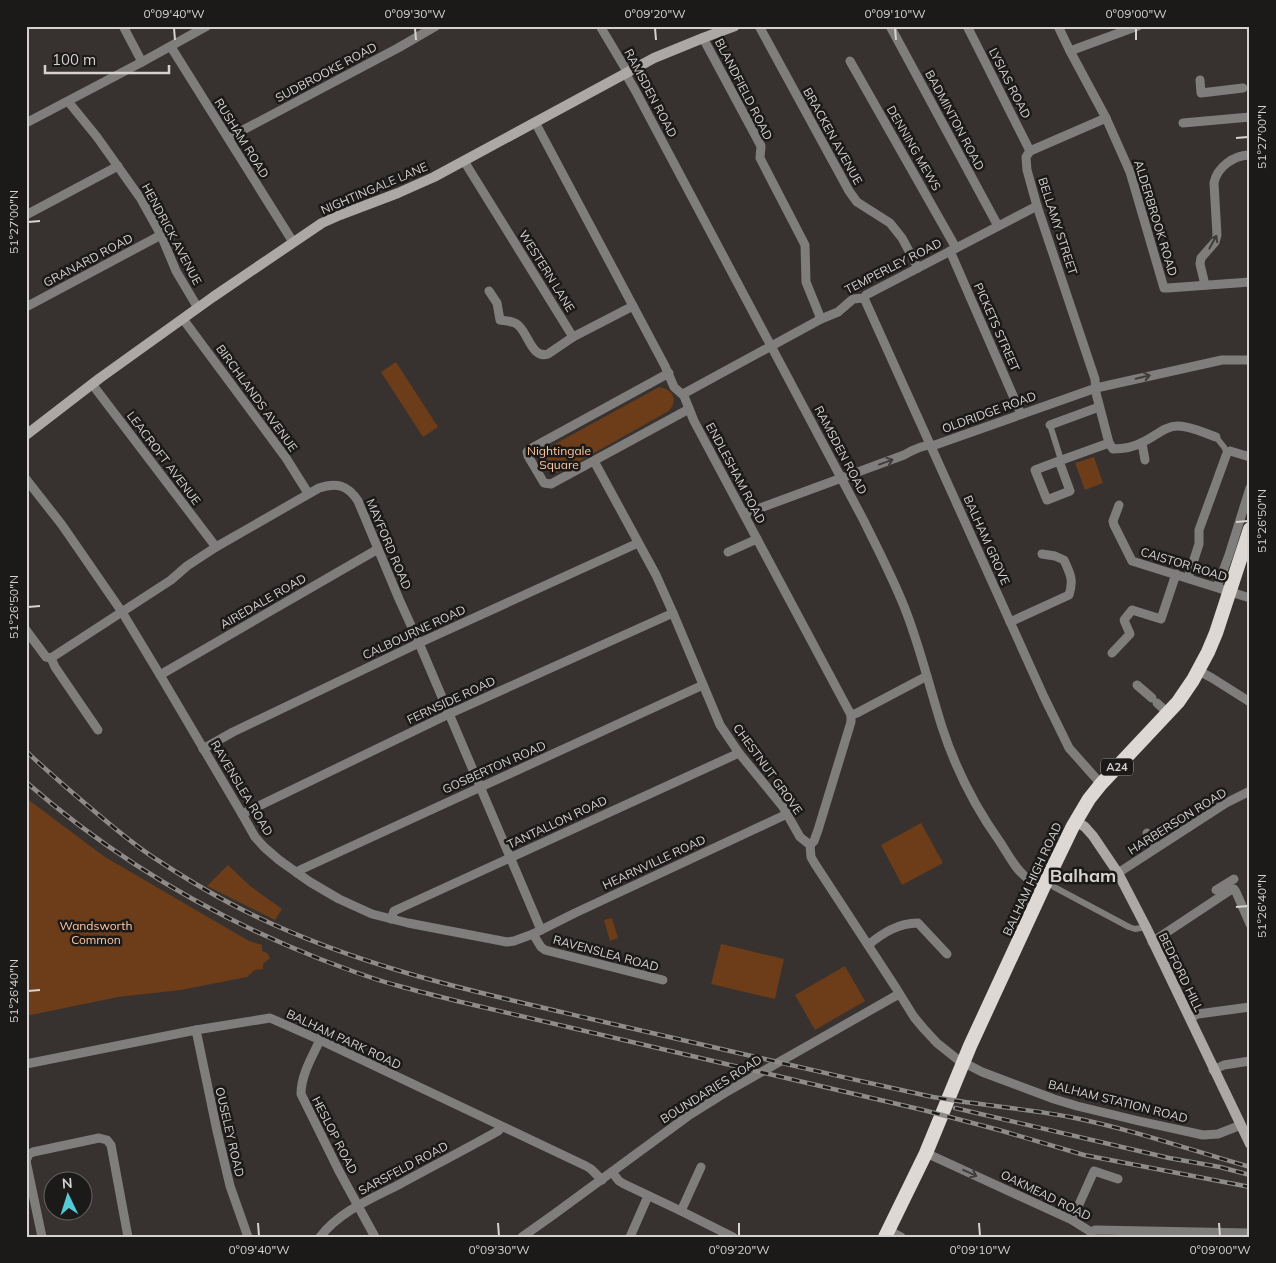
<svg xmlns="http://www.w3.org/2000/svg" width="1276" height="1263" viewBox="0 0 1276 1263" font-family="Mulish,sans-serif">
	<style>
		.green { fill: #6d3c18 }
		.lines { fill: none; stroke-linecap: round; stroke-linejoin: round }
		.pedestrian { stroke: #807e7c; stroke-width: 6 }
		.minor { stroke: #807e7c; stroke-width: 9 }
		.secondary { stroke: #aca8a5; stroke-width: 10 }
		.trunk { stroke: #ded8d4; stroke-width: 14 }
		.rail-casing { stroke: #8f8b89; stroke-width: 4.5 }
		.rail { stroke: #1c1a19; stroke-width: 2.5; stroke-dasharray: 8; stroke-linecap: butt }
		.oneway { stroke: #3f3d3c }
		.ticks { fill: none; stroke: #d5d2d0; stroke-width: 2 }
		.labels { text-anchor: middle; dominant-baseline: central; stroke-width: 5; stroke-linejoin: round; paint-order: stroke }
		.shield { fill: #1c1a19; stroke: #9e9b99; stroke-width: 1 }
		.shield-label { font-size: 11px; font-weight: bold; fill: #d5d2d0 }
		.street-label { font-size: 12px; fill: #d5d2d0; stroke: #1c1a19 }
		.park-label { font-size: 12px; fill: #fec6a3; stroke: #1c1a19 }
		.district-label { font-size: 18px; font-weight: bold; fill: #d5d2d0; stroke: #1c1a19 }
		.neatline { fill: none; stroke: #d5d2d0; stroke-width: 2 }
		.ticks-label { font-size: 12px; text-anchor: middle; fill: #d5d2d0 }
	</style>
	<rect width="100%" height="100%" fill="#37322f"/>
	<!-- green -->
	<g class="green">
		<path d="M396 362 438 427 423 437 381 372Z"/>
		<path d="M659 387C674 389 679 403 667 412L560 472C544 476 532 463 544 450Z"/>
		<path d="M1094 457 1103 483 1085 490 1075 463Z"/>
		<path d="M26 798 105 857 249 941 262 945V951L267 953 270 958 263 964V969L255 970 247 977 181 990 118 997 26 1016Z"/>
		<path d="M921 823 943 863 902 885 881 845Z"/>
		<path d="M228 865 249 885 282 909 275 920 207 886Z"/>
		<path d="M612 918 618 938 610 941 604 920Z"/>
		<path d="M721 944 784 959 775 999 711 984Z"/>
		<path d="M845 966 865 1001 815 1030 795 995Z"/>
	</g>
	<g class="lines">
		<!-- pedestrian -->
		<g class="pedestrian">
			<path d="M1050 425 1061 460"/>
			<path d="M1216 437 1224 447 1227 453"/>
			<path d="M1054 887 1129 927 1135 929 1146 927"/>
		</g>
		<!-- minor -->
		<g class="minor">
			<path d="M123 26 142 62"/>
			<path d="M600 26 625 68 628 78 635 90 864 521C879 552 895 582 907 614 921 651 930 689 942 727 955 767 975 807 1000 842 1008 854 1015 869 1027 878 1031 882 1037 885 1043 888"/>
			<path d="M759 26 849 191 857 202 890 223 902 238 918 268"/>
			<path d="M890 26 998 226"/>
			<path d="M967 26 1030 151"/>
			<path d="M1058 26 1070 51 1106 118 1130 172 1164 288H1168L1250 282"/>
			<path d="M703 38 761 146 760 158 805 245 806 282 821 319"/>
			<path d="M171 47 293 242"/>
			<path d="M1070 51 1138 26"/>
			<path d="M850 61 956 248"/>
			<path d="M1200 80 1201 93 1243 88"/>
			<path d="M69 101 71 105 97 137 141 199 161 235 176 271 198 308"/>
			<path d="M535 122 665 366 674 387 684 396 694 421 851 715V722L818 830 814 841 810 845"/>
			<path d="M26 123 142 62 207 26"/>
			<path d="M1183 123 1250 117"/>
			<path d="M228 138 398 48 436 26"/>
			<path d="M464 161 573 337 633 306"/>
			<path d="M26 215 118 166"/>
			<path d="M950 251 1021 414"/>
			<path d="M1205 285 1200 264 1201 258 1215 242 1217 235 1214 183C1217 167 1234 155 1250 155"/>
			<path d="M489 291 497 303 500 320C506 321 515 321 519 326 528 334 532 359 548 354L573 337"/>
			<path d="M864 298 1044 697 1069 748 1101 784"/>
			<path d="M26 307 161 235"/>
			<path d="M183 319 286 458 308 493"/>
			<path d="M669 373 530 449 527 452 528 456 544 483 551 484 689 409"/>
			<path d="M92 384 216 547"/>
			<path d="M683 394 821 319 838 312 853 299 864 298 866 295 1037 206"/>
			<path d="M1050 425 1099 407"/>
			<path d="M1109 443 1113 449C1123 449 1134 447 1143 442 1155 437 1164 426 1178 426 1191 426 1204 433 1216 437"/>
			<path d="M1142 443 1145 460"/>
			<path d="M594 461 656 575 673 613 720 725 739 753 783 807 800 837 810 845 811 857 815 864 896 988 914 1017 924 1029 937 1043 957 1059 982 1072 1054 1099 1077 1106 1139 1121 1203 1135 1218 1134 1241 1125"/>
			<path d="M1059 461 1035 470 1047 500 1070 491 1059 461 1109 443 1096 393 1095 379 1037 206 1027 170 1026 157 1030 151 1106 118"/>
			<path d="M26 479 62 525 122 612 160 675 242 814 255 837 264 847 279 860 310 882 339 899 372 914 408 923 507 942 514 941 533 934 575 913 787 814"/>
			<path d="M1119 505 1113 521 1114 525 1132 561 1250 598"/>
			<path d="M744 514 904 455C914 449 924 444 935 445L1096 388 1222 360H1250"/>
			<path d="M728 552 757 539"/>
			<path d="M1188 578 1199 544V530L1227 453 1230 451 1250 457"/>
			<path d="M1217 587 1229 555 1250 488"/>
			<path d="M1010 622 1069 595C1074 579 1070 574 1064 560L1055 556 1042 554"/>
			<path d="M26 630 46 657 51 658"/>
			<path d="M1112 653 1130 634 1124 620 1132 610 1161 619 1176 574"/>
			<path d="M51 658 171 580 187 566 216 547 319 488C336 482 348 485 358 501L399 599 419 643 541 930"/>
			<path d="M51 658 55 667 98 730"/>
			<path d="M1199 671 1212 678 1250 702"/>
			<path d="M160 675 378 549"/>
			<path d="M1137 685 1152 698"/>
			<path d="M1157 703 1168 713"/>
			<path d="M851 715 857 713 927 676"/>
			<path d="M203 749 233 732 419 643 638 543"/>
			<path d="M242 814 449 714 673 613"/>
			<path d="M1147 833 1156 848"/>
			<path d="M297 873 300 870 703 685"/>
			<path d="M1118 873 1226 803 1250 791"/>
			<path d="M1216 890 1234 879"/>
			<path d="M391 919 394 911 739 753"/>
			<path d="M533 934 541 947 545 950 663 980"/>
			<path d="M1152 942 1229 891 1234 889 1236 892 1250 924"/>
			<path d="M868 945C883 933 898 923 918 923L947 954"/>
			<path d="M1190 1018 1198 1014 1250 1007"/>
			<path d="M196 1030 217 1131 230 1186 248 1237"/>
			<path d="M320 1040C312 1057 301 1075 301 1094L339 1171 375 1237"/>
			<path d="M26 1064 196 1030 270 1018 320 1040 586 1166 591 1169 602 1180"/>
			<path d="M1213 1070 1224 1065 1250 1061"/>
			<path d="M926 1153 1072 1220 1091 1232 1095 1230 1250 1233"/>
			<path d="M26 1161 29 1154 33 1152 99 1138 107 1140 111 1145 128 1237"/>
			<path d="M26 1161 42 1237"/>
			<path d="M612 1172 619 1181 624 1184 681 1211 733 1237"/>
			<path d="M681 1211 701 1167"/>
			<path d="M1072 1220 1094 1171 1118 1179"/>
			<path d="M888 1230 901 1237"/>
			<path d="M320 1237C340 1211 371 1199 400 1184 433 1166 466 1149 498 1131L502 1127"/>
			<path d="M522 1237 553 1215 688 1116 728 1091 899 994"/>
			<path d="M630 1237 648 1196"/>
		</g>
		<!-- secondary -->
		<g class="secondary">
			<path d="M26 435 100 378 213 297 322 223 340 215 398 193 434 177 654 58 703 38 735 26"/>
			<path d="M1076 821 1085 827 1093 836 1118 873 1146 927 1250 1144"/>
		</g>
		<!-- trunk -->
		<path class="trunk" d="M885 1237 926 1153 970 1046 1043 888 1073 826 1089 799 1101 784 1178 702 1193 680 1208 652 1216 633 1250 529"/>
		<!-- rail casing -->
		<g class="rail-casing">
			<g id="rail">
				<path d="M26 751C50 774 75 795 100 816 119 832 138 848 159 861 188 880 218 898 249 913 357 966 470 991 587 1018 700 1044 814 1071 928 1096 975 1105 1023 1108 1070 1117 1131 1129 1190 1150 1250 1167"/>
				<path d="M26 782C113 858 213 917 320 959 346 969 372 979 399 986 420 992 441 997 461 1002L923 1110 999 1130 1084 1155 1250 1187"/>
				<path d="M955 1108 1169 1158 1220 1167 1250 1175"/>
			</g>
		</g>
		<!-- rail -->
		<use href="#rail" class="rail"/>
	</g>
	<!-- one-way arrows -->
	<defs><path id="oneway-shaft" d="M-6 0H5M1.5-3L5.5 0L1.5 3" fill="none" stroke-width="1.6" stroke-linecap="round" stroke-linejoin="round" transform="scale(1.25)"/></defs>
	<g class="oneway">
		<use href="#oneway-shaft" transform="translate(1213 242) rotate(-61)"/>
		<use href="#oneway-shaft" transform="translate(1143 377) rotate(-13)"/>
		<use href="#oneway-shaft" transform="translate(886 462) rotate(-20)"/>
		<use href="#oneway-shaft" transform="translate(970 1173) rotate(25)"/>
	</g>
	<!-- ticks -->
	<path class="ticks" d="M174 28 175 40M415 28 416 40M655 28 656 40M895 28 896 40M1136 28V40M1236 138 1248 137M28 222 40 221M1236 522 1248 521M28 607 40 606M1236 907 1248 906M28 991 40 990M258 1223 259 1236M498 1223 499 1236M739 1223V1236M979 1223 980 1236M1219 1223 1220 1236"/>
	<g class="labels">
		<!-- shield labels -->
		<rect class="shield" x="1101" y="758.5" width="32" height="17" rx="4"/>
		<g class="shield-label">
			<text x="1117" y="767">A24</text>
		</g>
		<!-- street labels -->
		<g class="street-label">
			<text transform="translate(326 72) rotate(-28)">SUDBROOKE ROAD</text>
			<text transform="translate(1010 83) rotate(63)">LYSIAS ROAD</text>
			<text transform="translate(744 89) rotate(63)">BLANDFIELD ROAD</text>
			<text transform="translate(651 93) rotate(62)">RAMSDEN ROAD</text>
			<text transform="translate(955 120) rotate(62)">BADMINTON ROAD</text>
			<text transform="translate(833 136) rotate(61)">BRACKEN AVENUE</text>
			<text transform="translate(242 138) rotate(58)">RUSHAM ROAD</text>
			<text transform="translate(914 148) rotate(60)">DENNING MEWS</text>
			<text transform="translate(374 188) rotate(-23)">NIGHTINGALE LANE</text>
			<text transform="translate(1156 218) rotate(73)">ALDERBROOK ROAD</text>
			<text transform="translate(1058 226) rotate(72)">BELLAMY STREET</text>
			<text transform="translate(172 234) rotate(62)">HENDRICK AVENUE</text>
			<text transform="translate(88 260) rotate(-28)">GRANARD ROAD</text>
			<text transform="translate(893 266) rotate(-27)">TEMPERLEY ROAD</text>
			<text transform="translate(547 271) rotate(58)">WESTERN LANE</text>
			<text transform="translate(997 327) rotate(66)">PICKETS STREET</text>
			<text transform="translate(257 398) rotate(54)">BIRCHLANDS AVENUE</text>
			<text transform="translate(989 412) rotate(-20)">OLDRIDGE ROAD</text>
			<text transform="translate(841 450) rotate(62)">RAMSDEN ROAD</text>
			<text transform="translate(164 458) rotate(53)">LEACROFT AVENUE</text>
			<text transform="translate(736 473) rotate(62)">ENDLESHAM ROAD</text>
			<text transform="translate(987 540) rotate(66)">BALHAM GROVE</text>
			<text transform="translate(389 544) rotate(67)">MAYFORD ROAD</text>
			<text transform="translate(1184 564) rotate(17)">CAISTOR ROAD</text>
			<text transform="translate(263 601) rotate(-30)">AIREDALE ROAD</text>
			<text transform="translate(414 632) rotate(-25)">CALBOURNE ROAD</text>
			<text transform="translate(451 700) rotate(-25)">FERNSIDE ROAD</text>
			<text transform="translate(494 767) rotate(-24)">GOSBERTON ROAD</text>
			<text transform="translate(768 769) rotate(54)">CHESTNUT GROVE</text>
			<text transform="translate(242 788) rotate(59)">RAVENSLEA ROAD</text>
			<text transform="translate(1177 821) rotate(-32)">HARBERSON ROAD</text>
			<text transform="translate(557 822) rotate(-25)">TANTALLON ROAD</text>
			<text transform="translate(654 862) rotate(-25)">HEARNVILLE ROAD</text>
			<text transform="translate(1032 879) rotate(-65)">BALHAM HIGH ROAD</text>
			<text transform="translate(606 953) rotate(15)">RAVENSLEA ROAD</text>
			<text transform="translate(1181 972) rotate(64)">BEDFORD HILL</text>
			<text transform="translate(344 1039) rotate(25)">BALHAM PARK ROAD</text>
			<text transform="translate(711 1089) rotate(-32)">BOUNDARIES ROAD</text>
			<text transform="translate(1118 1101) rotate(14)">BALHAM STATION ROAD</text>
			<text transform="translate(230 1132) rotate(77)">OUSELEY ROAD</text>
			<text transform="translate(335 1135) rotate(63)">HESLOP ROAD</text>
			<text transform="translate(403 1168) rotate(-28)">SARSFELD ROAD</text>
			<text transform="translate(1046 1195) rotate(26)">OAKMEAD ROAD</text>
		</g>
		<!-- park labels -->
		<g class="park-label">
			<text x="559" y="450">Nightingale<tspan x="559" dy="14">Square</tspan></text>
			<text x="96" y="925">Wandsworth<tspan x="96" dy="14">Common</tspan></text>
		</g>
		<!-- district labels -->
		<g class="district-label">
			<text x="1083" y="875">Balham</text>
		</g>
	</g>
	<!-- border -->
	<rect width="1276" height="1263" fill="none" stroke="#1c1a19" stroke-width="55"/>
	<!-- north arrow -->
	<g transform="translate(68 1196) rotate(356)"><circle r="24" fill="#1c1a19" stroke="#666462"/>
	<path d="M0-4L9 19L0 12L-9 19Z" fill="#52cbd7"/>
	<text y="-8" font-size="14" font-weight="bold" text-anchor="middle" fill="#d5d2d0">N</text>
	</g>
	<!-- scale -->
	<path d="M45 65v8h124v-8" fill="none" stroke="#d5d2d0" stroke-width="2.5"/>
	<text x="52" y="65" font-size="15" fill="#d5d2d0" stroke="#1c1a19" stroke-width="4" paint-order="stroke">100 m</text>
	<rect x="28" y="28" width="1220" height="1208" class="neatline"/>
	<g class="ticks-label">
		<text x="174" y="18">0°09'40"W</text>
		<text x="415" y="18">0°09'30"W</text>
		<text x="655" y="18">0°09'20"W</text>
		<text x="895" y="18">0°09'10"W</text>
		<text x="1136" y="18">0°09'00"W</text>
		<text transform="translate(1262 137) rotate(-90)" y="4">51°27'00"N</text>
		<text transform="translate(14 222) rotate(-90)" y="4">51°27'00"N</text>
		<text transform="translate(1262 521) rotate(-90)" y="4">51°26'50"N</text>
		<text transform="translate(14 607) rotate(-90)" y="4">51°26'50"N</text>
		<text transform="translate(1262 906) rotate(-90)" y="4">51°26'40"N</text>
		<text transform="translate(14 991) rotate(-90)" y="4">51°26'40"N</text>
		<text x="259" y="1254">0°09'40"W</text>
		<text x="499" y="1254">0°09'30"W</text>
		<text x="739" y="1254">0°09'20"W</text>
		<text x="980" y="1254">0°09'10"W</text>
		<text x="1220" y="1254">0°09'00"W</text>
	</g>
</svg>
